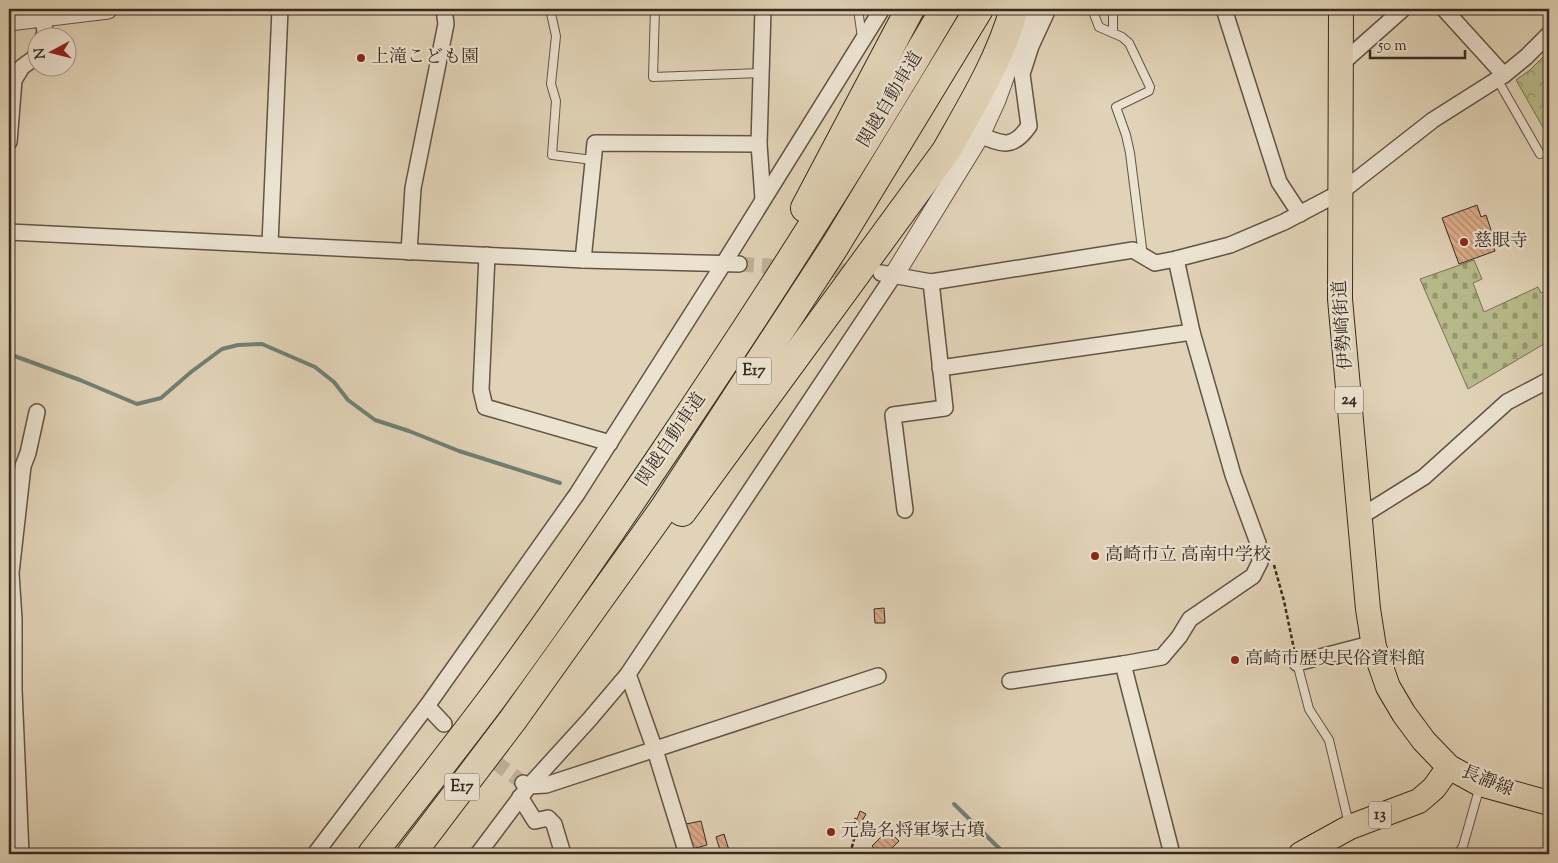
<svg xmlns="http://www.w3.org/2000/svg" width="1558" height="863" viewBox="0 0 1558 863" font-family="'Sorts Mill Goudy','Noto Serif JP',serif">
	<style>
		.cemetery { fill: url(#cemetery-stones); stroke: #787256 }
		.park { fill: url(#park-crowns); stroke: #787256 }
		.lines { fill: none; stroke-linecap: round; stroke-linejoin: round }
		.stream { stroke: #6f8073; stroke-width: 4 }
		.building { fill: url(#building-back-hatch); stroke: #372a21 }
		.minor-tunnel { stroke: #bfb199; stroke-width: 15; stroke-dasharray: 15 8; stroke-linecap: butt }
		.service-casing { stroke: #625446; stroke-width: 10 }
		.minor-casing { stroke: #625446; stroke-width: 18 }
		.tertiary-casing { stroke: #625446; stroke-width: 21 }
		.primary-casing { stroke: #372a21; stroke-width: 26 }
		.motorway-casing { stroke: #372a21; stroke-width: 30 }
		.path { stroke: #372a21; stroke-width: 2.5; stroke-dasharray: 4 2.5; stroke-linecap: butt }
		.service { stroke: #ece2d0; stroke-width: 8 }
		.minor { stroke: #ece2d0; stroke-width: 15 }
		.tertiary { stroke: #ece2d0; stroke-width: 19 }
		.primary { stroke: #e1d3b7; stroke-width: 24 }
		.motorway { stroke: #e1d3b7; stroke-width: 28 }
		.poi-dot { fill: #8f2418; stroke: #ece2d0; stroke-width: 2 }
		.labels { text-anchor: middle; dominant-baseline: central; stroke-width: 4.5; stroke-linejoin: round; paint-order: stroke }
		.shield { fill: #ece2d0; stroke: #6d6156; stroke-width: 1 }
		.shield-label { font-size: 16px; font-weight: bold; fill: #372a21 }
		.poi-label { font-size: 18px; fill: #372a21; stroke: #ece2d0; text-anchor: start }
		.street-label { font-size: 18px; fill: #372a21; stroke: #ece2d0 }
	</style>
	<defs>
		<pattern id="cemetery-stones" width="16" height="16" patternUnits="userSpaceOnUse" patternTransform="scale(1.25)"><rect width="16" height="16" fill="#b8bb8a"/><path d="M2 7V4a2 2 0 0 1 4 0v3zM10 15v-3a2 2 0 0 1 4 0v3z" fill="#969870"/></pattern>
		<pattern id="park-crowns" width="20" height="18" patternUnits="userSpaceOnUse" patternTransform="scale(1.25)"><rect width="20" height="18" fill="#b8bb8a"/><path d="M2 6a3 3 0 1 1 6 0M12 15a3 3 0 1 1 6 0" fill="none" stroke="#969870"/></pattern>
		<pattern id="building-back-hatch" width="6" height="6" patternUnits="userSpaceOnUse" patternTransform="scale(1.25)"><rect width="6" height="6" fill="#dcab89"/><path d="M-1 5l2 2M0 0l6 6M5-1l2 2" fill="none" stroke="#b38b70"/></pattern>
	</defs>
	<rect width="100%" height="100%" fill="#e1d3b7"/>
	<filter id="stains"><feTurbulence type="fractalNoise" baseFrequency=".004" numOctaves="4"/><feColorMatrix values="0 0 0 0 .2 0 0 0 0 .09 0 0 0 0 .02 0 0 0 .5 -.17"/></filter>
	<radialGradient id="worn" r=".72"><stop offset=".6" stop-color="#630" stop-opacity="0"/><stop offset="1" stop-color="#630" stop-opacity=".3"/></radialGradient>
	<!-- cemetery -->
	<path class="cemetery" d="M1474 260 1482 279 1473 283 1484 312 1538 287 1541 293 1549 289V341L1468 389 1420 279Z"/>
	<!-- park -->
	<path class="park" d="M1549 51V138L1516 80 1530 70Z"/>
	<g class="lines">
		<!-- stream -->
		<g class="stream">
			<path d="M9 354 80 380 137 404 161 398 191 372 222 349 238 345 262 344 315 367 334 382 348 400 375 420 409 431 459 451 560 483"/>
			<path d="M954 804 1005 854"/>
		</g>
	</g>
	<!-- building -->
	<g class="building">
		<path d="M1477 205 1481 217 1486 215 1493 236 1490 237 1495 251 1459 264 1442 218Z"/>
		<path d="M884 608 885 623H875L874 609Z"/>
		<path d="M860 811 866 814 862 821 864 822 861 829 851 825 855 818 857 819Z"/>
		<path d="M701 821 707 845 692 849 686 824Z"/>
		<path d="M890 832 899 841 886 854H880L872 846 883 835 885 837Z"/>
		<path d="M724 834 729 850 721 853 716 837Z"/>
		<path d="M869 849 877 854H865Z"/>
	</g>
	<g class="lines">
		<!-- minor-tunnel -->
		<g class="minor-tunnel">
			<path d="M739 264 862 272"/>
			<path d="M457 734 522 782"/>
		</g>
		<!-- service casing -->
		<g class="service-casing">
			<g id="service">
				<path d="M550 9 556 36 551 84 556 101 552 155 593 160"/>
				<path d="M655 9 653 77 761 73"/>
				<path d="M858 9 862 38"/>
				<path d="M1092 9 1099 27 1122 37 1129 43 1150 87 1149 91 1116 107 1126 135 1130 153 1142 248 1140 254"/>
				<path d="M1113 9V33"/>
				<path d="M1497 79 1540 154"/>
				<path d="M1297 663 1309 709 1329 740 1349 824"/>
				<path d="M1544 800 1549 787"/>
				<path d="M1458 854 1463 846 1480 786"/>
			</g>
		</g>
		<!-- minor casing -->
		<g class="minor-casing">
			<g id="minor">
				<path d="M42 9 45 32 43 38"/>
				<path d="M1224 9 1279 182 1300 214"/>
				<path d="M1444 9 1504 75"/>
				<path d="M1340 65 1403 9"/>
				<path d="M980 135C1003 145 1013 149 1029 126L1022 74 1031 46 1048 9"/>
				<path d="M9 142 14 80 22 67 33 59 38 52"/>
				<path d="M763 199 759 144 763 9"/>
				<path d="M9 232 583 260 739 264"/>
				<path d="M270 244 280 9"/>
				<path d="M409 252 413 188 446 24 444 9"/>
				<path d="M487 255 481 390 485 407 610 443"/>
				<path d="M583 260 595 143 759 144"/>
				<path d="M881 273 931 282 1133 250 1155 263 1176 259 1230 245 1284 222 1341 192 1433 120 1504 75 1526 57 1549 34"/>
				<path d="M940 368 1192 332"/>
				<path d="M905 510 893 415 945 408 931 282"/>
				<path d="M1360 517 1424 477 1507 402 1549 380"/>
				<path d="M1297 663 1374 643"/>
				<path d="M1123 664 1172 854"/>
				<path d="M628 674 655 750 687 854"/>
				<path d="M1010 681 1123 664 1162 657 1179 637 1190 619 1253 576 1260 562 1258 543 1233 475 1192 332 1176 259"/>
				<path d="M427 706 444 724"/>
				<path d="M523 783 529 786 546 785 878 676"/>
				<path d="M520 797 535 821 548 818 554 824 563 854"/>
				<path d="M21 854 14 690V619L11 573 23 466 28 453 37 412"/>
				<path d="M315 854 427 706 577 494 724 263 882 9"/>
				<path d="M478 854 529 786 589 720 628 674 894 275"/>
			</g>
		</g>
		<!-- tertiary casing -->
		<g class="tertiary-casing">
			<g id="tertiary">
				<path d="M9 21 108 9"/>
				<path d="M894 275 980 135 996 100 1010 61 1032 9"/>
			</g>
		</g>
		<!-- primary casing -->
		<g class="primary-casing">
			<g id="primary">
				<path d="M1341 9 1340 299 1368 609 1374 647 1388 687 1404 714 1424 741 1449 767 1480 784 1549 803"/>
				<path d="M1301 854 1350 827 1419 801 1434 788 1449 767"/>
			</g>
		</g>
		<!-- motorway casing -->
		<g class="motorway-casing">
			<g id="motorway">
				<path d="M805 208 910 9"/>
				<path d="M682 512 946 151C972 105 1000 59 1014 9"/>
				<path d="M372 854C410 805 448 757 485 708 546 627 603 543 659 460 759 312 855 162 945 9"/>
				<path d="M411 854 512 721 665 507 835 246 979 9"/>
			</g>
		</g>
		<!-- path -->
		<g class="path">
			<path d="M1274 565 1284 601 1294 649"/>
			<path d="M850 854 856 832"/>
		</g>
		<!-- service -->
		<use href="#service" class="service"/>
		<!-- minor -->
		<use href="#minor" class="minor"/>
		<!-- tertiary -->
		<use href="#tertiary" class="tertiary"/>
		<!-- primary -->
		<use href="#primary" class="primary"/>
		<!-- motorway -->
		<use href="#motorway" class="motorway"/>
	</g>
	<!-- markers -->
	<g class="poi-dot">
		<circle cx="361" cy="58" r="5"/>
		<circle cx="1464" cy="242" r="5"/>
		<circle cx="1095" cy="556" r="5"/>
		<circle cx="1235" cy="660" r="5"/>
		<circle cx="831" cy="832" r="5"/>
	</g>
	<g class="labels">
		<!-- shield labels -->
		<g class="shield">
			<rect x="736.5" y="357.5" width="35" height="27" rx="4"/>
			<rect x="1335" y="386.5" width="28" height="27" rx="4"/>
			<rect x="444.5" y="773.5" width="35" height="27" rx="4"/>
			<rect x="1369" y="801.5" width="22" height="27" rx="4"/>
		</g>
		<g class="shield-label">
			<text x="754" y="371">E17</text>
			<text x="1349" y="400">24</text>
			<text x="462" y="787">E17</text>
			<text x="1380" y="815">13</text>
		</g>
		<!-- poi labels -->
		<g class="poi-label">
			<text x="371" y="58">上滝こども園</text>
			<text x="1474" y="242">慈眼寺</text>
			<text x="1105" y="556">高崎市立 高南中学校</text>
			<text x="1245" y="660">高崎市歴史民俗資料館</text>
			<text x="841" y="832">元島名将軍塚古墳</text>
		</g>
		<!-- street labels -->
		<g class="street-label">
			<text transform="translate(891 100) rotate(-59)">関越自動車道</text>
			<text transform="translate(1344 325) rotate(-94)">伊勢崎街道</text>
			<text transform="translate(672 440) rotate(-56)">関越自動車道</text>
			<text transform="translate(1487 782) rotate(22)">長瀞線</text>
		</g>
	</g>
	<!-- margin -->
	<rect width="1558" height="863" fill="none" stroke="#e1d3b7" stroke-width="30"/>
	<rect x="10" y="10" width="1538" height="843" fill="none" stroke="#372a21" stroke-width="2.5"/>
	<rect x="15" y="15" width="1528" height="833" fill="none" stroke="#372a21"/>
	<!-- north arrow -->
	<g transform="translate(52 52) rotate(263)"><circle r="24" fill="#ece2d0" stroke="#a4988a"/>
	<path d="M0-4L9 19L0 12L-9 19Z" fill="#8f2418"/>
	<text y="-8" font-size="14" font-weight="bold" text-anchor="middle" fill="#372a21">N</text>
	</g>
	<!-- scale -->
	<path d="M1370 50v8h95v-8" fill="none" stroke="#372a21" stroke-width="2.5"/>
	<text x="1378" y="50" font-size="15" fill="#372a21" stroke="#ece2d0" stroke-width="4" paint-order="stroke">50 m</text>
	<rect width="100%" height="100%" filter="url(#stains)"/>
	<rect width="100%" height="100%" fill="url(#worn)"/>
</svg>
